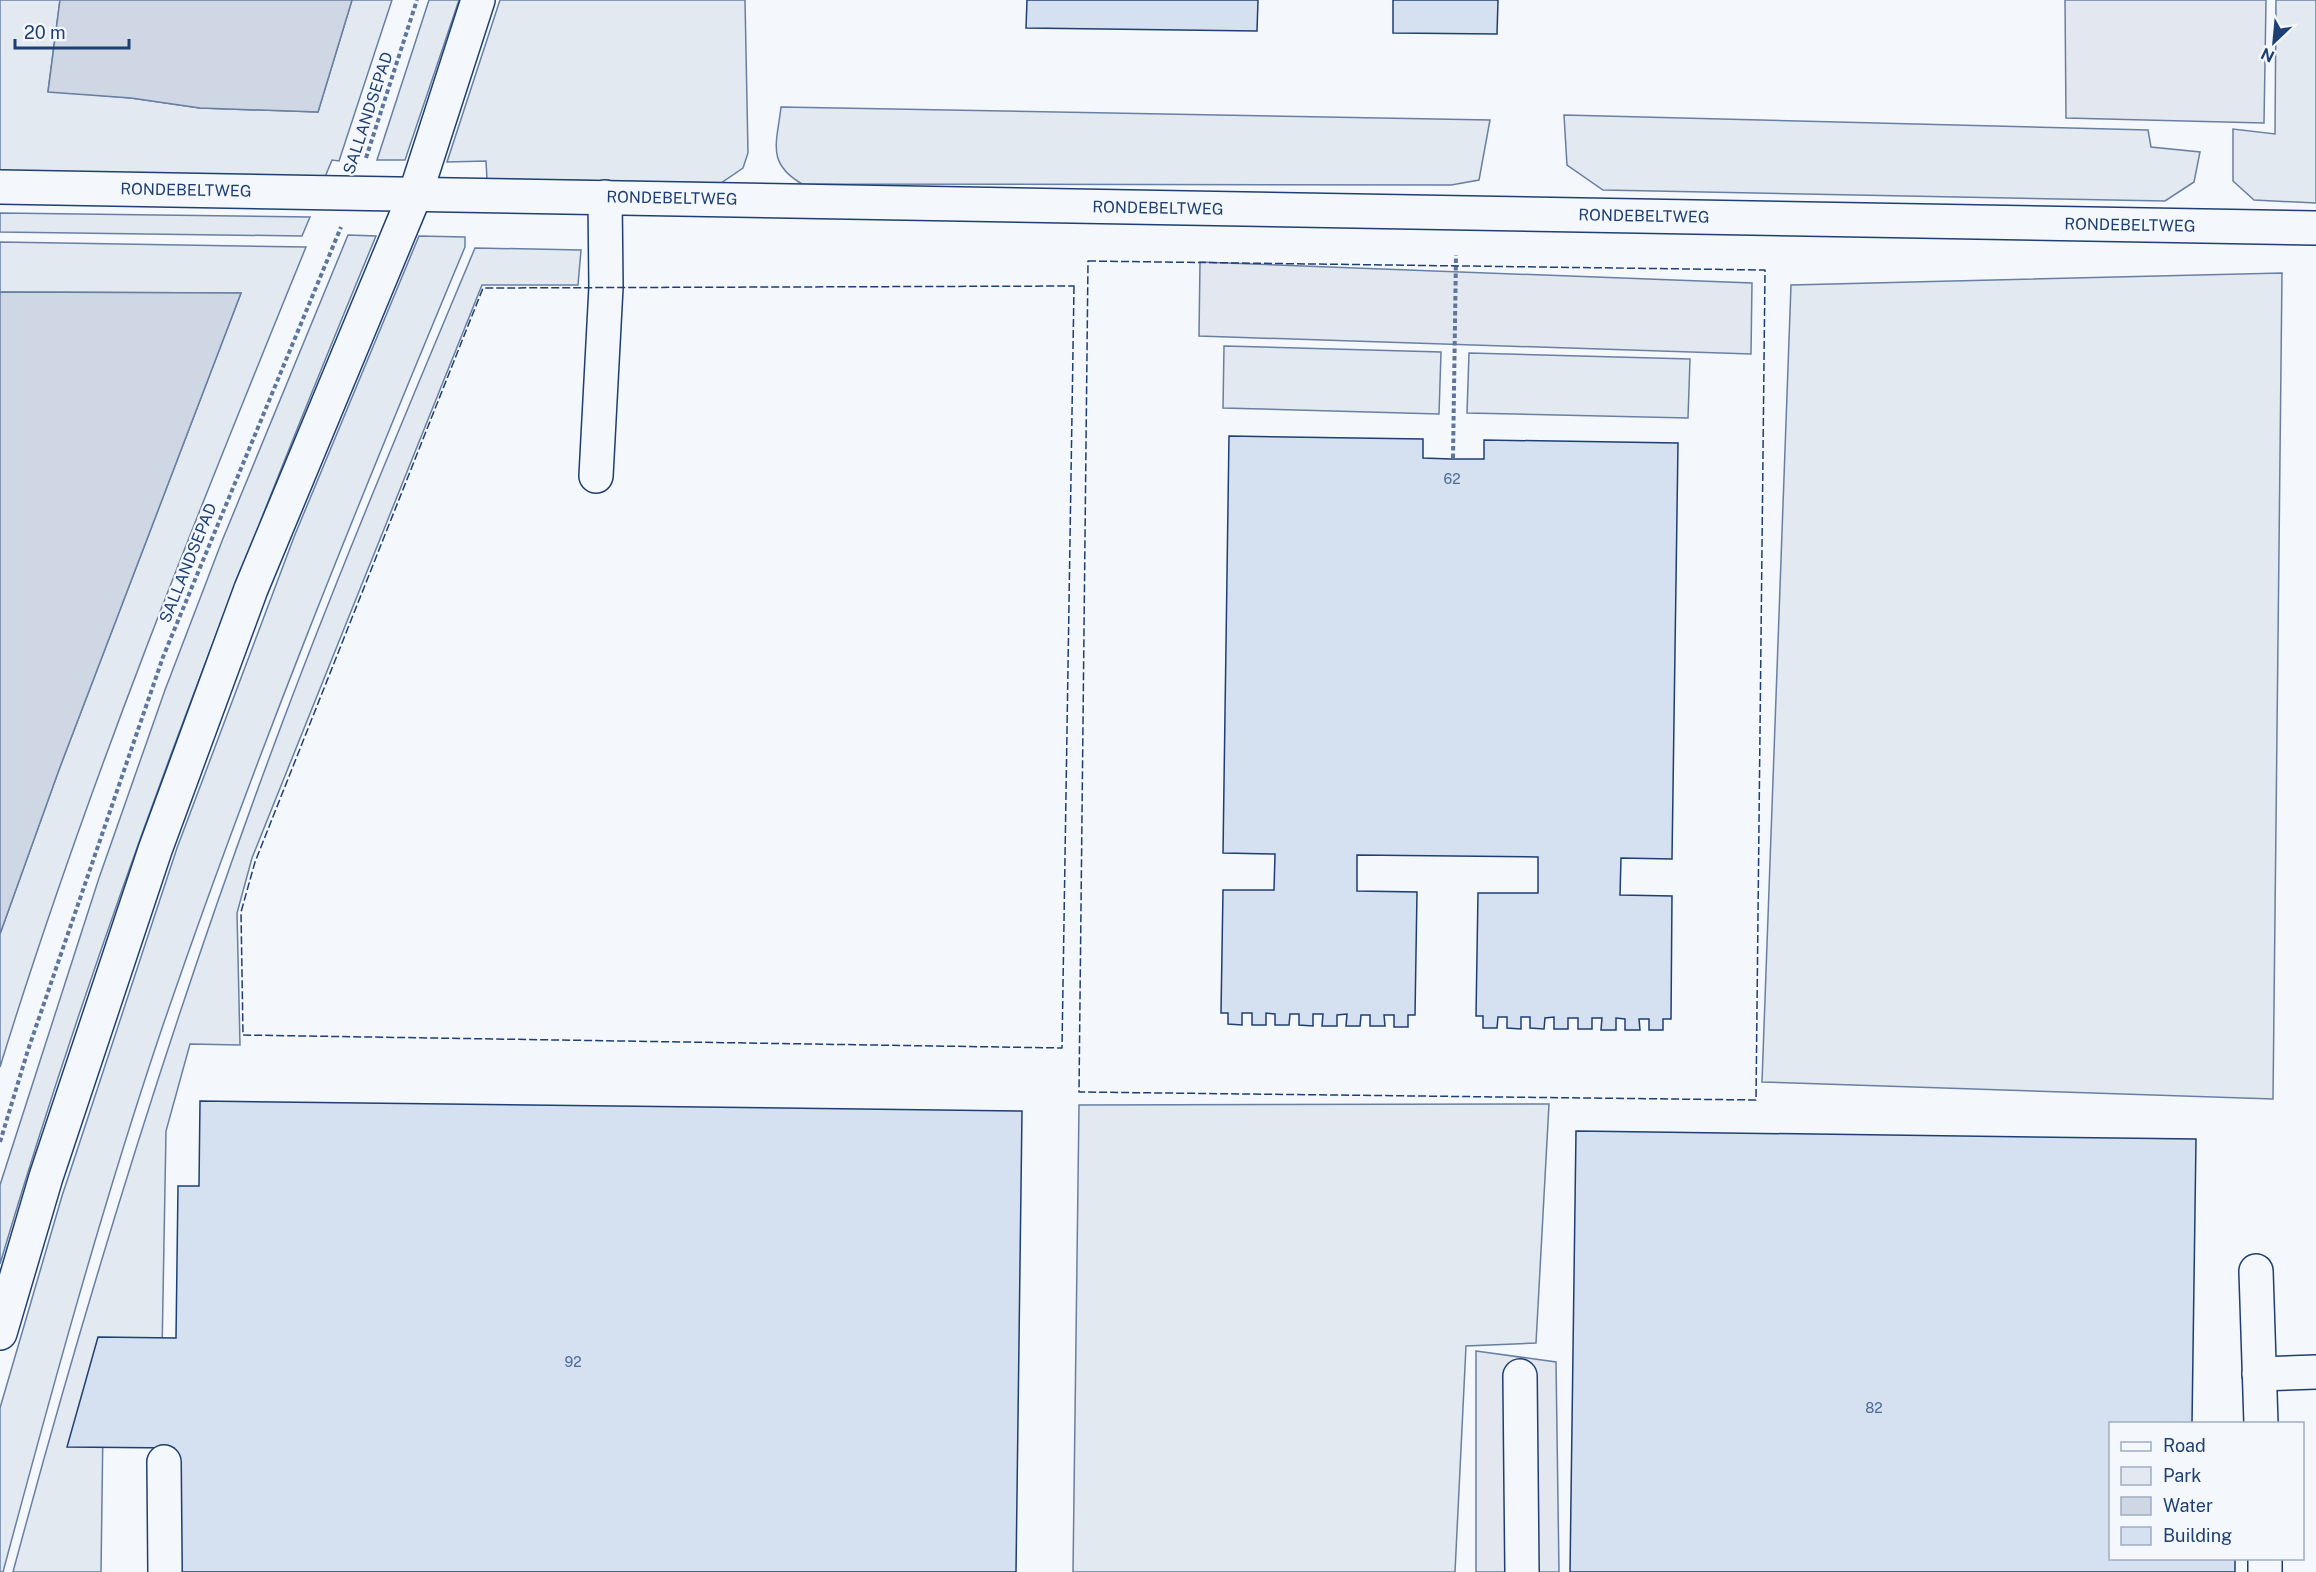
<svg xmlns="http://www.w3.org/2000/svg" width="2316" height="1572" viewBox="0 0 2316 1572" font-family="'Public Sans',sans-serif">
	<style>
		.green { fill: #e3e9f0; stroke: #687fa3; stroke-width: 1.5 }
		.parking { fill: #e3e8f0; stroke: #687fa3; stroke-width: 1.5 }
		.water { fill: #cfd7e4; stroke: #687fa3; stroke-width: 1.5 }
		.building { fill: #d5e0f0; stroke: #1d3f73; stroke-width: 1.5 }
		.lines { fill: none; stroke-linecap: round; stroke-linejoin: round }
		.minor-casing { stroke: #1d3f73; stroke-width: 36 }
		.path { stroke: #5e769c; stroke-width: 4; stroke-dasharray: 4.5 3; stroke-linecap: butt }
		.minor { stroke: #f4f7fb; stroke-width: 33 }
		.fence { stroke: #1d3f73; stroke-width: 1.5; stroke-dasharray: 8 3; stroke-linecap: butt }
		.labels { text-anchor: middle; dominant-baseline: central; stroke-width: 4.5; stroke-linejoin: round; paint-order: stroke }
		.number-label { font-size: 14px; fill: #4b6792 }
		.street-label { font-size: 16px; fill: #1d3f73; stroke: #f4f7fb }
	</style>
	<rect width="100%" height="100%" fill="#f4f7fb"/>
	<!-- green -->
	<g class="green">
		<path d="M0 0H60L48 91 131 98 200 108 318 112 352 0H392L339 161 332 160 325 177 0 172Z"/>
		<path d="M429 0H459L405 160H377Z"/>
		<path d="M500 0H745L748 153 743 168 721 183 487 179 486 161 447 162Z"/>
		<path d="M2276 0H2316V203L2254 200 2233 181V129L2275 134Z"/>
		<path d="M781 107 1490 120 1479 180 1451 185 802 184C766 163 777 143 781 107Z"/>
		<path d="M1564 115 2148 130 2151 147 2200 152 2194 182 2165 201 1603 190 1567 165Z"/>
		<path d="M0 213 310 217 302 236 0 232Z"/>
		<path d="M348 235 376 236C236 574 104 913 0 1264V1185L99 878 165 690 222 541Z"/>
		<path d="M419 236 465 237V247C356 508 250 769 159 1037 100 1213 51 1393 3 1572H0V1408L62 1196 177 848 294 537Z"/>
		<path d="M0 242 306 247C196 517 86 788 0 1067V934L60 767 241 293 0 292Z"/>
		<path d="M475 248 581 250 578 285H482L252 858 237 913 240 1045 190 1044 166 1131 162 1352 104 1353 101 1572H13C88 1292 173 1017 274 745 336 578 406 413 475 248Z"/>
		<path d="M2282 273 2273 1099 1762 1082 1791 285Z"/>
		<path d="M1224 346 1441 352 1439 414 1223 408Z"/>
		<path d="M1469 353 1690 359 1688 418 1467 413Z"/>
		<path d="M1549 1104 1536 1343 1466 1346 1455 1572H1073L1079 1105Z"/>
	</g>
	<!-- parking -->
	<g class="parking">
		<path d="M2065 0H2266L2264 123 2066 118Z"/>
		<path d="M1200 262 1752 283 1751 354 1199 336Z"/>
		<path d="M1476 1351 1556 1362 1559 1572H1476Z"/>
	</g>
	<!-- water -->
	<g class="water">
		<path d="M60 0H352L318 112 200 108 131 98 48 92Z"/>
		<path d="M0 292 241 293 60 767 0 934Z"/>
	</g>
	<!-- building -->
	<g class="building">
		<path d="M1027 0H1258L1257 31 1026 28Z"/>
		<path d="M1393 0H1498L1497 34 1393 33Z"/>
		<path d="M1229 436 1423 439V458L1451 459H1484V440L1678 443 1672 859 1621 858 1620 895 1672 896 1671 1019H1663V1030H1649V1019H1639L1640 1030H1625V1019L1616 1018V1030H1601L1602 1018H1592V1029H1578V1018H1568V1029H1554V1017L1545 1018 1544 1029 1530 1028V1017H1521V1029L1507 1028V1017H1498L1497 1028H1483V1016H1476L1478 893H1538V857L1357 855V891L1417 892 1415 1015H1408V1027H1394V1015H1384L1385 1026H1370V1015H1361L1360 1026H1346L1347 1014 1337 1015V1026H1322L1323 1014H1313V1026L1299 1025V1014H1290L1289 1025H1275V1014L1266 1013V1025H1252V1013H1242V1025L1228 1024V1013H1221L1223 890H1274L1275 854 1223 853Z"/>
		<path d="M200 1101 1022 1111 1016 1572H173L174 1448 67 1447 98 1337 176 1338 178 1186H199Z"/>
		<path d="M1576 1131 2196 1139 2192 1424H2110V1558H2235V1572H1570Z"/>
	</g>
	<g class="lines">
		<!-- minor casing -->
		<g class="minor-casing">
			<g id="minor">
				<path d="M0 187C772 199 1544 216 2316 228"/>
				<path d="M596 476 606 287 605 197"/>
				<path d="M2256 1271 2261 1424"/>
				<path d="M0 1333 46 1177 155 850 251 589 416 192 478 0"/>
				<path d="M2259 1374 2316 1372"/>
				<path d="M1520 1376 1522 1572"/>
				<path d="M164 1462 165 1572"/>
				<path d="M2265 1558V1572"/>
			</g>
		</g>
		<!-- path -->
		<g class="path">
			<path d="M366 158 417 0"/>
			<path d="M1453 458 1456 255"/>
			<path d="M0 1142 28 1050 163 657 341 227"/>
		</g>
		<!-- minor -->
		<use href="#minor" class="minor"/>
		<!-- fence -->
		<g class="fence">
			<path d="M1088 261 1765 270 1756 1100 1079 1092Z"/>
			<path d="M1074 286 1062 1048 243 1035 241 912 255 862 483 288Z"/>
		</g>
	</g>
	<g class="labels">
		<!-- number labels -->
		<g class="number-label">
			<text x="1452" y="479">62</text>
			<text x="573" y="1362">92</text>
			<text x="1874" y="1408">82</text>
		</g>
		<!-- street labels -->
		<g class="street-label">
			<text transform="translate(368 113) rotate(-72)">SALLANDSEPAD</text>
			<text transform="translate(186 190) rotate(1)">RONDEBELTWEG</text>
			<text transform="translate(672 198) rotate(1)">RONDEBELTWEG</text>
			<text transform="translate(1158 208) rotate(1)">RONDEBELTWEG</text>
			<text transform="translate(1644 216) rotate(1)">RONDEBELTWEG</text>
			<text transform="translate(2130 225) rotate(1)">RONDEBELTWEG</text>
			<text transform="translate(188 563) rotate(-68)">SALLANDSEPAD</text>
		</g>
	</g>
	<!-- legend -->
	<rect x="2109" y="1422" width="195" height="138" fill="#f4f7fb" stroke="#9eadc5" stroke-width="1.5"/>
	<rect x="2121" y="1442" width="30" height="9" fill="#f4f7fb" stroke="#9eadc5" stroke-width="1.5"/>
	<text x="2163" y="1452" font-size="18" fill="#1d3f73">Road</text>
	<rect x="2121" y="1467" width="30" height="18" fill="#e3e9f0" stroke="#9eadc5" stroke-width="1.5"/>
	<text x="2163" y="1482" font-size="18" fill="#1d3f73">Park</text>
	<rect x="2121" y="1497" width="30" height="18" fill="#cfd7e4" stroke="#9eadc5" stroke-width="1.5"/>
	<text x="2163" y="1512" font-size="18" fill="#1d3f73">Water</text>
	<rect x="2121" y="1527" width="30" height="18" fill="#d5e0f0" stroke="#9eadc5" stroke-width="1.5"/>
	<text x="2163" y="1542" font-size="18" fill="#1d3f73">Building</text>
	<!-- north arrow -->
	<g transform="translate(2274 42) rotate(206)" stroke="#f4f7fb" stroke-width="4.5" paint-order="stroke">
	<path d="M0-4.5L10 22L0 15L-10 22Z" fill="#1d3f73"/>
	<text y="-9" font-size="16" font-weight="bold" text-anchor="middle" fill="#1d3f73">N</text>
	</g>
	<!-- scale -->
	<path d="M15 39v9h114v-9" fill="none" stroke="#1d3f73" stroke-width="3"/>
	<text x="24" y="39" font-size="18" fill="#1d3f73" stroke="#f4f7fb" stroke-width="4.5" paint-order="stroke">20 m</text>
</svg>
